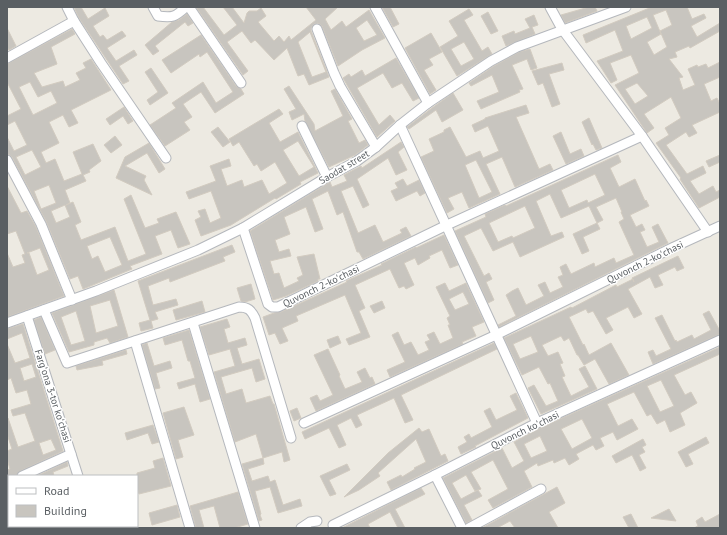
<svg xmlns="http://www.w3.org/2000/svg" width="727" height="535" viewBox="0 0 727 535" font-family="'PT Sans',sans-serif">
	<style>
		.building { fill: #c8c5bf; stroke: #d2cbc0; fill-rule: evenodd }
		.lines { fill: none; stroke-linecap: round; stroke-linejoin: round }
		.minor-casing { stroke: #b5b8bd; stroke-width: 11 }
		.minor { stroke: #fff; stroke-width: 9 }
		.labels { text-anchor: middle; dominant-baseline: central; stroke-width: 3; stroke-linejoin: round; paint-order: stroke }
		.street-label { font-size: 10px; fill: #5a5f63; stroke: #fff }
	</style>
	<rect width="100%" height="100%" fill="#edeae2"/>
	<!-- building -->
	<g class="building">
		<path d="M74 7H81L88 19 105 8 109 16 93 26 100 37 103 35 107 40 122 31 126 36 107 48 116 61 134 50 137 55 119 66 129 81 123 84 79 18Z"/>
		<path d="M196 7H203L224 35 237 25 223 7H232L244 23 247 13 249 11H257L261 8 266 16 258 22 274 41 279 36 284 42 289 36 291 40 316 20 306 7H338L325 19 331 30 342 21 346 27 369 10 385 38 362 50 338 66 322 26 318 23 314 24 311 28V31L329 77 309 85 304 74 298 76 287 48 274 60 255 40 251 43 242 31 227 42 248 71 243 75ZM367 20 377 35 364 41 356 28ZM310 32 326 72 312 77 298 42Z"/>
		<path d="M382 7H390L399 24 393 27Z"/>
		<path d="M589 7H595L597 11 565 23 561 15Z"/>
		<path d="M652 7H687L692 19 704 14 706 18 691 26 697 37 720 23V31L690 48 689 46 675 52 677 57 669 59 683 77 679 78 683 90 695 85 688 69 697 65 698 67 706 64 708 68 720 62V77L704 84 711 101 717 98 720 104V112L692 125 697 133 689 137 686 132 666 145 687 174 703 166 706 173 690 181 699 194 713 186 716 192 720 190V197L699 208 680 179 681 178 656 143 669 135 665 128 681 118 671 97 644 114 654 128 647 133 615 85 639 73 631 55 610 63 617 80 611 83 597 61 623 51 615 30 586 43 583 35ZM666 10 672 25 660 31 667 47 654 55 647 42 661 34 653 15ZM647 17 652 28 631 39 626 26ZM637 83 648 96 635 104 625 89Z"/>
		<path d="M469 9 473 15 464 20 482 51 488 47 492 54 457 76 440 47 458 36 449 21ZM464 42 474 59 461 66 451 49Z"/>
		<path d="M488 12 498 31 491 34 481 16Z"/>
		<path d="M187 14 193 23 188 26 185 22 155 46 159 51 153 55 145 45 172 22 179 20Z"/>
		<path d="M534 15 538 25 532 27 535 34 506 46 502 36 514 31 515 34 530 28 525 19Z"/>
		<path d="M7 28 16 46 9 50 7 47Z"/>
		<path d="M72 29 75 34 51 47 57 64 34 73 42 87 63 81 65 87 80 80 76 73 86 68 83 63 91 59 111 90 71 110 78 123 69 127 63 115 49 122 59 143 41 152 46 163 55 159 64 181 82 174 73 152 93 144 101 161 89 170 90 172 83 175 86 181 65 190 70 203 66 205 73 202 81 222 75 225 81 240 115 227 128 261 146 254 124 199 131 195 145 228 159 223 157 219 176 212 190 244 178 248 171 230 155 236 162 254 130 266 132 269 83 289 78 276 70 279 46 221 12 157 7 153V137L14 151 27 145 15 121 7 125V116L21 109 7 82V64ZM30 82 38 97 51 91 57 103 33 115 19 87ZM32 150 41 167 25 175 16 157ZM49 185 56 203 41 209 34 191ZM65 205 70 217 56 223 51 211ZM110 237 122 265 105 272 98 256 92 259 87 246Z"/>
		<path d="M431 33 442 52 429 59 433 65 424 70 436 90 430 94 405 48Z"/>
		<path d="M201 35 236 86 241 89 244 94 215 113 201 92 183 104 192 117 184 122 190 130 165 146 150 125 176 108 172 103 203 82 216 103 233 92 207 52 200 57 199 54 171 73 162 60Z"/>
		<path d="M530 49 537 68 531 70 527 59 512 65 523 89 519 90 520 92 481 109 477 101 499 92 492 75 471 86 469 83 494 66 519 52Z"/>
		<path d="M396 58 419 98 413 101 402 83 392 88 383 73 357 88 379 125 390 115 395 121 377 137 343 78 349 74 351 77 362 70 365 76Z"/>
		<path d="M562 63 564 70 549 74 560 104 552 107 543 83 538 85 532 71Z"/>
		<path d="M151 68 168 93 150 105 147 100 158 92 145 72Z"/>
		<path d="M289 86 314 124 315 131 343 116 331 91 335 89 352 119 348 121 359 143 365 140 368 145 355 155 329 167 305 121 304 114 292 120 289 112 296 109 284 89Z"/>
		<path d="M453 93 463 110 442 122 436 110 409 129 407 127 432 108Z"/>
		<path d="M526 105 529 113 516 117 539 169 550 164 553 170 515 187 502 157 486 164 500 194 469 208 462 192 448 198 454 209 447 213 421 157 434 151 429 139 444 132V130L450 127 466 157 480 151 483 158 499 151 488 126 475 132 472 125 485 119V118ZM476 160 492 192 479 198 465 165Z"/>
		<path d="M124 107 133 121 128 124 123 116 110 125 106 119Z"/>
		<path d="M279 109 283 114 269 123 280 142 298 132 318 173 300 182 301 184 276 199 275 198 231 225 201 236 195 220 201 217 198 211 205 209 210 223 221 218 211 191 189 199 186 192 216 181 210 166 229 159 231 166 221 169 227 186 242 180 244 187 262 180 269 194 287 183 275 162 261 171 257 164 254 166 239 142 233 146 229 139ZM298 141 314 167 299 176 283 150Z"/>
		<path d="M589 118 602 148 596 150 593 144 592 145 582 122Z"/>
		<path d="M218 127 230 142 223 147 211 132Z"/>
		<path d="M561 132 570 154 581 149 584 156 566 164 553 136Z"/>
		<path d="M115 136 122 145 111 153 104 145Z"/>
		<path d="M401 142 404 147 398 152 407 170 396 175 388 158 357 179 369 205 363 208 353 186 341 191 358 233 375 225 383 242 402 233 400 230 406 227 411 236 363 259 359 252H357L343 212 337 215 328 191 312 199 323 229 315 232 306 207 284 217 290 234 275 240 279 252 289 249 291 256 270 261 274 274 279 273 284 288 299 281 297 278 303 275 297 257 314 254 320 279H318V281L286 296 273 300 250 231 330 182 332 187 347 181 344 175 361 166 362 168Z"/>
		<path d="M149 143 165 169 159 173 147 153 125 166 146 176 144 180 152 195 116 178 125 157Z"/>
		<path d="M618 155 621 162 610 168 619 187 635 179 645 201 646 200 649 206 630 215 636 227 642 224 645 230 640 232 647 247 659 242 652 227 658 224 668 243 499 327 498 325 516 316 506 295 512 291 518 288 526 305 544 296 538 285 545 282 550 293 563 287 558 277 563 275 560 267 566 264 571 274 594 263 595 267 614 258 616 263 634 255 619 222 624 219 621 212H622L616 198 596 207 603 220 597 223 600 229 583 237 589 251 582 254 573 234 597 223 589 206 561 218 550 194 536 201 551 236 562 232 564 237 520 257 513 242 493 251 481 228 464 236 484 276 489 273 492 279 486 282 494 300 488 303 455 231 486 217 485 214 505 205 506 206ZM595 174 605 195 588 203 587 200 569 208 561 190ZM525 206 535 228 513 238 512 236 498 242 489 223Z"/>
		<path d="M720 155V162L709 167 706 161Z"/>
		<path d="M403 179 407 186 419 180 425 193 420 196 417 191 396 201 391 191 398 188 395 183Z"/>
		<path d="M7 186 21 213 27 211 36 227 64 296 7 317V253L13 267 25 263 22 255 25 254 16 231 7 234ZM40 248 49 270 37 275 29 253H27Z"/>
		<path d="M444 235 458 265 450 268 442 250 429 256 430 258 418 265 415 258 404 263 414 285 406 289 404 286 399 288 390 269 355 285 365 308 359 311 370 337 349 345 346 339 361 333 345 295 296 316 298 321 282 328 288 341 280 344 275 333 269 335 263 317 274 313 281 312 347 282 346 281 382 265 381 264 416 247V248Z"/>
		<path d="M232 245 235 252 223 257 225 261 170 282 169 278 148 286 153 305 176 299 178 305 155 312 158 319 151 321 153 328 141 331 139 323 150 320 138 281Z"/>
		<path d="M678 256 684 268 677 271 675 267 658 275 663 285 655 288 650 277 628 289 642 314 634 318 628 307 606 318 613 330 606 334 593 311 588 313 586 309 569 317 583 345 584 344 589 355 611 343 629 375 609 384 595 359 584 365 578 355H577L569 338 564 341 561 336 542 345 548 356 558 352 563 363 560 364 565 376 562 377 571 396 589 387 579 369 585 366 597 389 541 414 528 388 534 385 546 406 558 401 550 383 548 384 539 367 522 375 504 338 571 307 572 308 616 285 617 287 633 279 634 282 632 278ZM531 336 538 352 520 359 513 344Z"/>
		<path d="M445 283 449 291 466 283 484 322 472 327 476 336 462 342 463 344 390 377 387 370 405 362 392 335 398 332 404 345 411 342 418 355 429 350 425 342 430 340 427 335 434 332 440 344 453 338 448 325H450L447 318 450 316 436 287ZM463 292 469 304 455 310 449 299Z"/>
		<path d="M251 284 255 299 245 302 241 301 237 288Z"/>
		<path d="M114 290 128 337 110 343 107 338 94 342V345L69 352 52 313ZM110 300 118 326 96 333 90 306ZM76 311 85 341 71 345 61 317Z"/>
		<path d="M202 301 205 312 176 320 173 310Z"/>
		<path d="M382 301 385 308 374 313 370 306Z"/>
		<path d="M709 311 720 331V334L653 364 648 352 653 350 656 356 671 349 655 318 662 315 675 341 676 340 677 342 692 335 694 339 711 330 703 314Z"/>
		<path d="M41 317 55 350 45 354 34 320Z"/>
		<path d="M227 319 230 327 224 329 228 343 245 338 247 345 237 348 242 364 259 359 265 379 256 382 252 368 221 377 226 394 242 389 246 403 270 396 273 404H274L290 460 284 462 282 452 263 458 256 434 235 442 214 372 235 366 230 349 209 355 200 327Z"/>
		<path d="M23 324 63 451 20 471 16 476H7V470L10 469 7 459V451L12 449 7 434V418H8L18 447 35 441 25 413 13 416 11 410 31 404 27 390 16 393 11 378 7 380V344L15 363 30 358 22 333 7 339V329ZM32 364 36 377 24 381 20 368ZM51 439 56 450 43 455 39 443Z"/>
		<path d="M189 330 210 399 200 402 195 384 179 389 177 383 195 378 190 361H188L182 340 165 345 163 338Z"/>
		<path d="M338 336 341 343 330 348 327 340Z"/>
		<path d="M147 343 154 366 170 361 172 368 156 373 160 388 155 389 142 345Z"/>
		<path d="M494 343 497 349 401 395 413 420 405 423 394 398 357 415 362 425 356 428 351 418 337 425 346 445 339 448 329 428 305 439 302 432Z"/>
		<path d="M720 347V354L674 375 685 395 691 392 697 403 680 413 685 425 670 432 665 420 657 424 651 414 647 416 634 392 607 404 618 426 632 419 638 429 617 440 613 432 600 438 604 446 596 450 593 445 576 454 579 459 569 465 565 458 554 463 553 460 538 466 537 463 524 471 532 487 493 508 488 500 508 489 493 460 471 472 481 489 475 491 466 475 452 483 461 499 478 490 482 496 464 505 472 520 466 523 443 478 502 448 512 468 524 461 514 442 540 428ZM661 380 674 406 660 412 647 386ZM582 419 592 438 572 449 561 429ZM540 436 547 451 531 458 524 444Z"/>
		<path d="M328 349 340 375 339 376 345 389 362 382 357 372 365 368 370 378 372 377 375 384 316 411 310 398 317 395 320 401 333 395 314 355Z"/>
		<path d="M126 350 127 354 102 361 103 365 77 370 76 366Z"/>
		<path d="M516 393 528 418 475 446 476 447 461 454 458 447 467 442 464 437 469 434 471 438 492 427 484 411 490 408 496 420 517 410 510 396Z"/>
		<path d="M184 407 194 435 178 440 183 457 176 459 163 413Z"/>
		<path d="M297 408 301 418 294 421 290 411Z"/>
		<path d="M153 425 159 442 152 444 148 433 127 440 125 433Z"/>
		<path d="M419 428 422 432 429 429 441 456 445 454 448 461 391 490 387 482 401 475 402 477 415 469 414 468 426 462 416 439 378 473 380 476 359 490 344 497 388 453Z"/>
		<path d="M706 437 709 443 688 454 693 464 686 467 678 452Z"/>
		<path d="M643 439 646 445 642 447 645 452 639 455 646 468 640 471 632 455 616 463 612 456Z"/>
		<path d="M163 458 171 486 139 494 137 486V473L155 468 153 461Z"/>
		<path d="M263 458 264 464 248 469 252 481 268 476 270 482 275 480 283 505 300 499 302 506 278 513 270 487 255 491 261 514 260 515 262 520 259 521 242 464Z"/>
		<path d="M67 462 68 466 53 472 54 476H37Z"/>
		<path d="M347 464 350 470 329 480 336 494 330 496 320 476Z"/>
		<path d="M557 487 565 503 549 512 558 528H515L510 521 497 528H482Z"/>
		<path d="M421 488 425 494 395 509 405 528H398L390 512 368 524 370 528H342Z"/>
		<path d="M238 492 248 524 234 528H220L214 506 199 510 204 528H196L190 506Z"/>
		<path d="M177 505 180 517 152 525 149 513Z"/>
		<path d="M669 509 676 521 651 518Z"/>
		<path d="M631 514 638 528H629L623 517Z"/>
		<path d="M720 514V528H694L698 526 696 521 702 517 705 522Z"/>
	</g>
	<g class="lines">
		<!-- minor casing -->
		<g class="minor-casing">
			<g id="minor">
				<path d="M67 7 74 21 101 63 166 158"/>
				<path d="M153 7 158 16C173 18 175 17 186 7"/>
				<path d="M189 7 241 83"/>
				<path d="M375 7 428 103"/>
				<path d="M550 7 562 29 642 136 708 232"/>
				<path d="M317 29 334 73 340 86 376 147"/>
				<path d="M7 58 74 21"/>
				<path d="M400 125 537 423"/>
				<path d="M302 126 327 177"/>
				<path d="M7 160 41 224 72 300"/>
				<path d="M243 228 268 304 272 307H278L447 225 642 136"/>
				<path d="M44 310 67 363 239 307C248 307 251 310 255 318L291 438"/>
				<path d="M27 316 78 476"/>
				<path d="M7 323 96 291 198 250 243 228 327 177 357 161 376 147 400 125 428 103 491 61 517 47 626 7"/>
				<path d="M193 323 255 528"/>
				<path d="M135 341 190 528"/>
				<path d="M304 423 496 335 674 247 720 226"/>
				<path d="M435 475 462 528"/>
				<path d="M22 476 71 454"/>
				<path d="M7 484 9 483"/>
				<path d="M333 525 435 475 537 423 720 340"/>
				<path d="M79 528 84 526"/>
				<path d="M301 528 310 522 317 521"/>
				<path d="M469 528 541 489"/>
			</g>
		</g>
		<!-- minor -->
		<use href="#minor" class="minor"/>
	</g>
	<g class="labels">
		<!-- street labels -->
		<g class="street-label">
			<text transform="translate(344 167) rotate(-31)">Saodat street</text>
			<text transform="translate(645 262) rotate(-26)">Quvonch 2-koʻchasi</text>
			<text transform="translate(321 286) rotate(-26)">Quvonch 2-koʻchasi</text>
			<text transform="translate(53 396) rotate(72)">Fargʻona 3-tor koʻchasi</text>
			<text transform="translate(525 430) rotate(-26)">Quvonch koʻchasi</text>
		</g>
	</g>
	<!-- border -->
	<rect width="727" height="535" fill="none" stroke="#5a5f63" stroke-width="16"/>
	<!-- legend -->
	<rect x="8" y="475" width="130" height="52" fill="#ffffff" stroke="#bdbfc1"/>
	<rect x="16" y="488" width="20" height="6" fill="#ffffff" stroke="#bdbfc1"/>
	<text x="44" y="495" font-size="12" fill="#5a5f63">Road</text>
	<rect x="16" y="505" width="20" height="12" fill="#c8c5bf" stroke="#bdbfc1"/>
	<text x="44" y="515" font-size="12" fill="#5a5f63">Building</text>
</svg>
